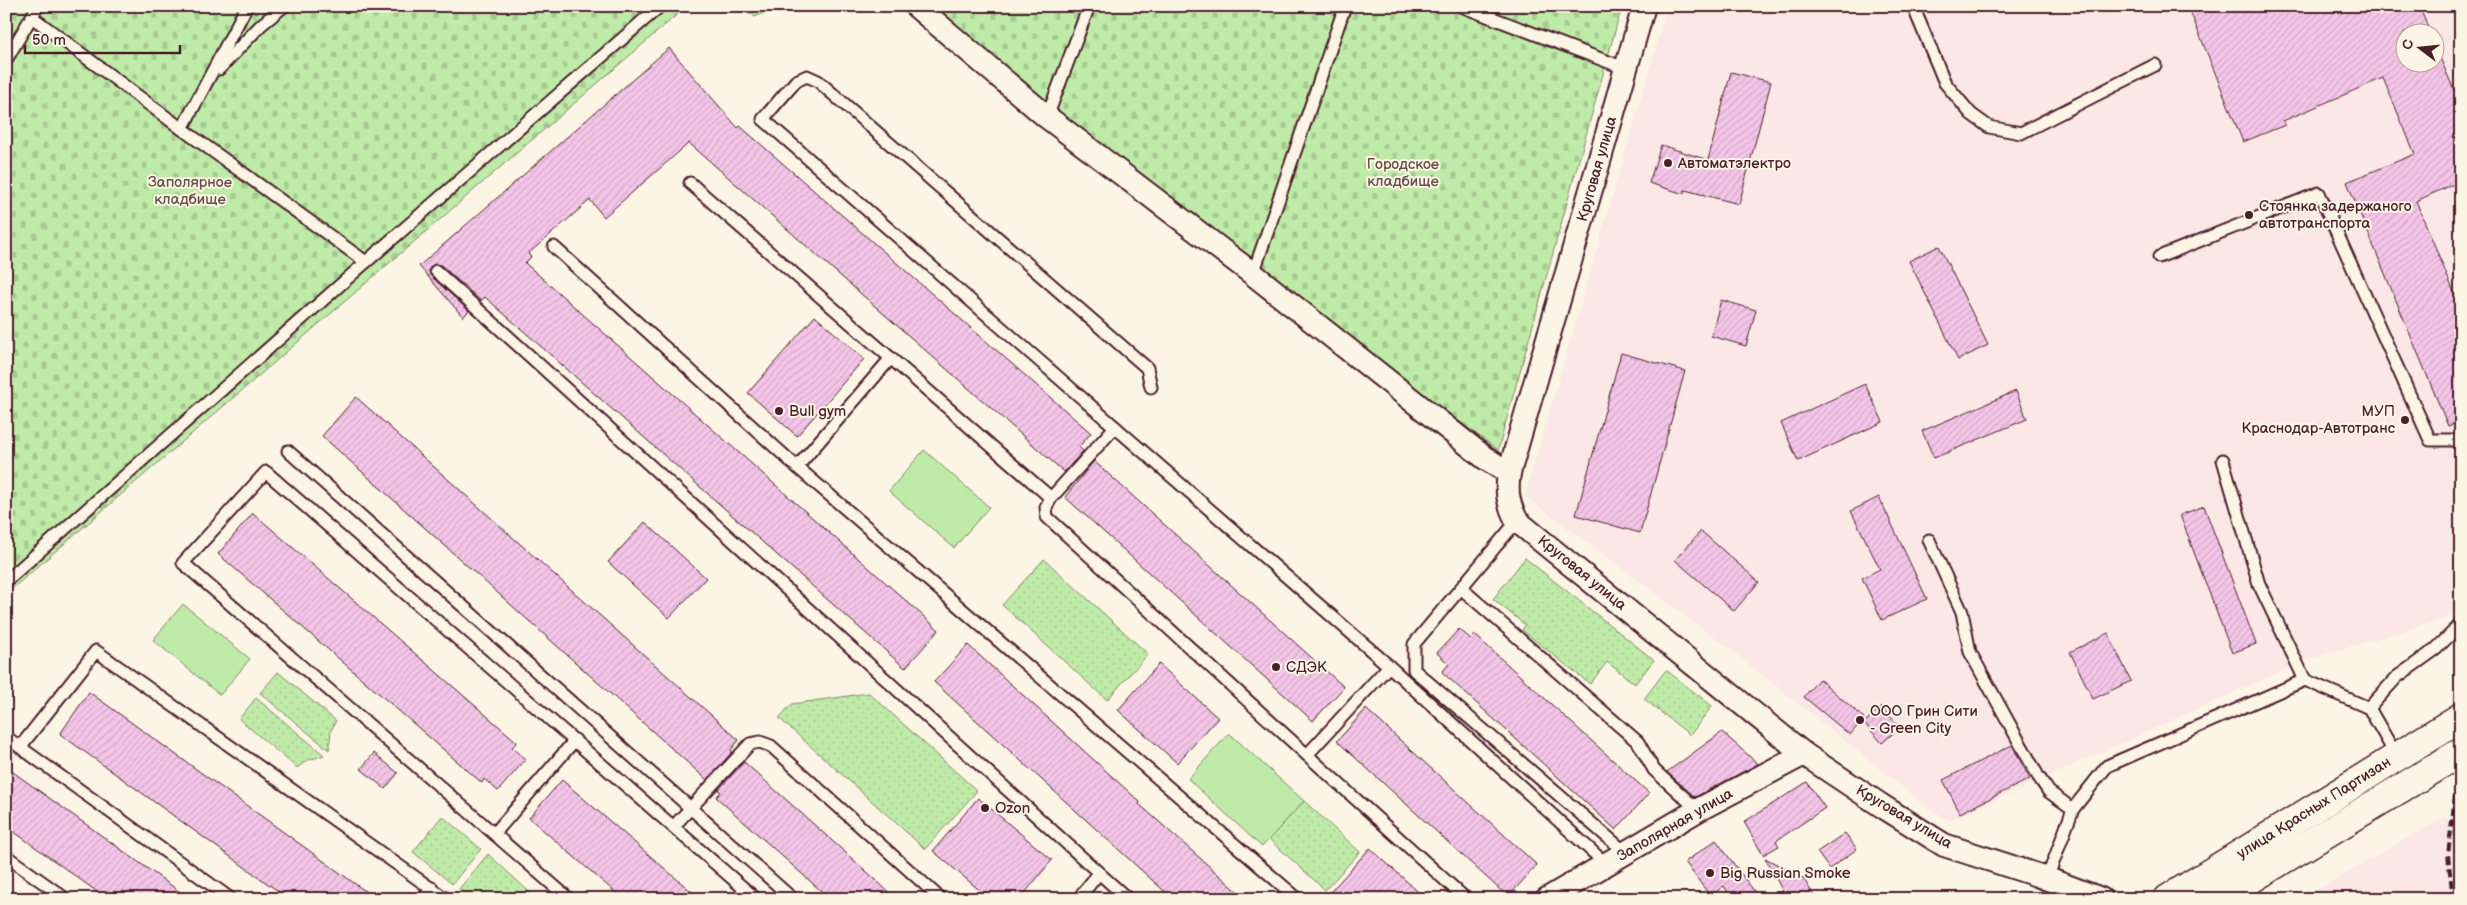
<svg xmlns="http://www.w3.org/2000/svg" width="2467" height="905" viewBox="0 0 2467 905" font-family="'Balsamiq Sans',sans-serif">
	<style>
		.built { fill: #fae7e6; fill-rule: evenodd }
		.grass { fill: url(#grass-dots); stroke: #84856a }
		.forest { fill: url(#forest-firs); stroke: #84856a }
		.cemetery { fill: url(#cemetery-stones); stroke: #84856a }
		.pitch { fill: #bfeba8; stroke: #84856a }
		.building { fill: url(#building-hatch); stroke: #4a1f2b }
		.lines { fill: none; stroke-linecap: round; stroke-linejoin: round }
		.lane-casing { stroke: #4a1f2b; stroke-width: 15 }
		.street-casing { stroke: #4a1f2b; stroke-width: 26 }
		.primary-casing { stroke: #4a1f2b; stroke-width: 31 }
		.lane { stroke: #fcf5e5; stroke-width: 11 }
		.street { stroke: #fcf5e5; stroke-width: 22 }
		.primary { stroke: #fcf5e5; stroke-width: 28 }
		.rail { stroke: #4a1f2b; stroke-width: 4; stroke-dasharray: 8 4; stroke-linecap: butt }
		.poi-dot { fill: #4a1f2b; stroke: #fcf5e5; stroke-width: 2 }
		.labels { text-anchor: middle; dominant-baseline: central; stroke-width: 4; stroke-linejoin: round; paint-order: stroke }
		.poi-label { font-size: 15px; fill: #4a1f2b; stroke: #fcf5e5; text-anchor: start }
		.park-label { font-size: 15px; fill: #67524a; stroke: #fcf5e5 }
		.street-label { font-size: 15px; fill: #4a1f2b; stroke: #fcf5e5 }
	</style>
	<defs>
		<pattern id="grass-dots" width="8" height="8" patternUnits="userSpaceOnUse" patternTransform="scale(1.25)"><rect width="8" height="8" fill="#bfeba8"/><path d="M2 2h.1M6 6h.1" fill="none" stroke="#a6c991" stroke-width="1.8" stroke-linecap="round"/></pattern>
		<pattern id="forest-firs" width="22" height="20" patternUnits="userSpaceOnUse" patternTransform="scale(1.25)"><rect width="22" height="20" fill="#bfeba8"/><path d="M5 1l3.5 6h-7zM16 11l3.5 6h-7z" fill="#a6c991"/></pattern>
		<pattern id="cemetery-stones" width="16" height="16" patternUnits="userSpaceOnUse" patternTransform="scale(1.25)"><rect width="16" height="16" fill="#bfeba8"/><path d="M2 7V4a2 2 0 0 1 4 0v3zM10 15v-3a2 2 0 0 1 4 0v3z" fill="#a6c991"/></pattern>
		<pattern id="building-hatch" width="6" height="6" patternUnits="userSpaceOnUse" patternTransform="scale(1.25)"><rect width="6" height="6" fill="#f4c5e8"/><path d="M-1 1l2-2M0 6l6-6M5 7l2-2" fill="none" stroke="#d3a9c7"/></pattern>
	</defs>
	<rect width="100%" height="100%" fill="#fcf5e5"/>
	<filter id="ink" filterUnits="userSpaceOnUse"><feTurbulence type="fractalNoise" baseFrequency=".02" numOctaves="2"/><feDisplacementMap in="SourceGraphic" scale="10" xChannelSelector="R" yChannelSelector="G"/><feConvolveMatrix kernelMatrix="1 2 1 2 8 2 1 2 1" color-interpolation-filters="sRGB"/></filter>
	<g filter="url(#ink)">
		<!-- built -->
		<g class="built">
			<path d="M1668 6H2461V591L2453 616 2306 660 1949 821 1926 806 1731 650 1525 496ZM2404 32H2434V62H2404Z"/>
			<path d="M2445 817 2461 821V899H2300Z"/>
		</g>
		<!-- grass -->
		<g class="grass">
			<path d="M1525 558 1654 660 1635 684 1607 662 1590 684 1522 630 1525 625 1493 599Z"/>
			<path d="M1044 559 1148 654 1107 700 1002 605Z"/>
			<path d="M1666 670 1712 706 1690 735 1644 699Z"/>
			<path d="M278 672 336 721 331 730 329 750 260 693Z"/>
			<path d="M869 693 977 791 925 849 779 718 792 704Z"/>
			<path d="M256 698 324 755 306 761 297 768 239 719Z"/>
			<path d="M1304 801 1360 852 1325 890 1269 839Z"/>
			<path d="M442 816 481 849 452 884 413 852Z"/>
			<path d="M488 854 537 899H472L459 889Z"/>
		</g>
		<!-- forest -->
		<path class="forest" d="M741 6H779L755 17Z"/>
		<!-- cemetery -->
		<g class="cemetery">
			<path d="M6 6H687L6 594Z"/>
			<path d="M897 6H1622L1498 450Z"/>
		</g>
		<!-- pitch -->
		<g class="pitch">
			<path d="M924 450 989 507 954 548 889 491Z"/>
			<path d="M183 604 250 659 220 695 153 640Z"/>
			<path d="M1229 733 1304 801 1262 847 1188 779Z"/>
		</g>
		<!-- building -->
		<g class="building">
			<path d="M2188 6H2419L2430 32H2404V62H2434V44L2461 106V181L2416 201 2461 309V421L2448 426 2347 182 2415 154 2383 78 2283 121 2285 125 2243 142Z"/>
			<path d="M669 48 738 128 740 126 1091 433 1079 447 1083 451 1064 472 689 143 604 217 590 200 528 254 531 257 525 263 939 630 905 668 485 297 481 301 441 265 431 266 429 270 431 276 469 311 463 317 419 266Z"/>
			<path d="M1731 72 1771 82 1739 204 1685 190 1684 194 1649 183 1661 145 1708 160Z"/>
			<path d="M1939 246 1988 345 1958 360 1909 261Z"/>
			<path d="M1721 300 1756 310 1746 346 1711 336Z"/>
			<path d="M815 316 864 359 797 436 748 393Z"/>
			<path d="M1621 353 1685 371 1640 533 1576 515Z"/>
			<path d="M1865 384 1883 422 1798 461 1781 423Z"/>
			<path d="M2016 391 2027 419 1934 458 1922 431Z"/>
			<path d="M356 397 739 740 731 750 732 752 707 780 322 436Z"/>
			<path d="M1094 461 1344 687 1313 721 1065 497Z"/>
			<path d="M1879 497 1927 599 1882 620 1862 578 1880 569 1851 511Z"/>
			<path d="M2204 506 2256 644 2232 653 2180 515Z"/>
			<path d="M253 513 517 742 512 747 526 759 498 791 484 779 482 783 218 554Z"/>
			<path d="M645 522 706 578 669 618 608 562Z"/>
			<path d="M1701 531 1759 582 1734 611 1675 560Z"/>
			<path d="M1459 629 1471 639 1475 635 1649 793 1616 830 1442 672 1449 664 1437 653Z"/>
			<path d="M2108 633 2131 681 2093 699 2070 652Z"/>
			<path d="M968 645 1140 802 1139 804 1246 899H1173L934 682Z"/>
			<path d="M1159 664 1218 718 1177 763 1118 710Z"/>
			<path d="M1819 679 1864 718 1850 735 1804 697Z"/>
			<path d="M89 692 325 862 376 899H289L60 734Z"/>
			<path d="M1881 707 1900 727 1882 743 1864 723Z"/>
			<path d="M1366 709 1537 865 1508 897 1337 741Z"/>
			<path d="M1722 732 1758 764 1695 797 1667 772Z"/>
			<path d="M2012 745 2030 779 1960 813 1943 780Z"/>
			<path d="M374 753 398 773 385 789 361 769Z"/>
			<path d="M744 762 876 880 896 899H830L716 797 721 792 718 790Z"/>
			<path d="M6 767 190 899H107L42 852 6 826Z"/>
			<path d="M562 780 700 899H623L529 818Z"/>
			<path d="M1807 782 1825 808 1776 841 1779 846 1763 855 1744 822Z"/>
			<path d="M978 798 1052 860 1020 899H990L933 851Z"/>
			<path d="M1845 833 1857 849 1829 869 1817 852Z"/>
			<path d="M1716 840 1760 899H1732L1724 886 1710 896 1685 862Z"/>
			<path d="M1370 848 1426 899H1324Z"/>
			<path d="M1765 858 1803 878 1816 899H1787Z"/>
		</g>
		<g class="lines">
			<!-- lane casing -->
			<g class="lane-casing">
				<g id="lane">
					<path d="M1461 6 1627 69"/>
					<path d="M1913 6 1945 83 1971 114 1989 127 2021 133 2155 65"/>
					<path d="M32 17 182 129"/>
					<path d="M6 60 38 6"/>
					<path d="M219 69 261 25 284 6"/>
					<path d="M1047 117 1089 6"/>
					<path d="M690 183 1051 498"/>
					<path d="M554 247 797 467 1298 899"/>
					<path d="M2159 257 2319 193 2430 440H2461"/>
					<path d="M366 262 660 6"/>
					<path d="M436 271 1099 873"/>
					<path d="M1253 274 1345 6"/>
					<path d="M1115 427 763 119 796 81 807 76 818 81 1147 368 1151 387"/>
					<path d="M288 451 793 899"/>
					<path d="M2223 460 2259 584 2305 680"/>
					<path d="M797 467 891 358"/>
					<path d="M1517 521 1414 644V670L1626 853"/>
					<path d="M1929 540 1962 612 1970 652 2038 776 2049 792 2073 809"/>
					<path d="M6 581 366 262 182 129 247 6"/>
					<path d="M1462 589 1638 742 1654 770 1698 810"/>
					<path d="M2369 708 2397 677 2436 649 2461 624"/>
					<path d="M6 737 231 899"/>
					<path d="M20 747 96 651 446 899"/>
					<path d="M1307 755 1047 517 1046 507 1051 498 1115 427 1389 666"/>
					<path d="M674 826 750 744 760 742 771 746 941 899"/>
					<path d="M495 833 575 740"/>
					<path d="M6 856 66 899"/>
					<path d="M2047 879 2073 809 2107 766 2305 680 2369 708 2397 757"/>
					<path d="M423 899 432 888"/>
					<path d="M569 899 183 563 266 472 756 899"/>
					<path d="M1081 899 1082 894 1099 873 1128 899"/>
					<path d="M1466 899 1307 755 1389 666 1606 864"/>
				</g>
			</g>
			<!-- street casing -->
			<g class="street-casing">
				<g id="street">
					<path d="M916 6 1047 117 1253 274 1485 458 1509 473"/>
					<path d="M1644 6 1509 473C1506 492 1508 504 1517 521L1804 754 1882 806 1944 845 2037 875 2101 899"/>
					<path d="M1547 899 1698 810 1804 754"/>
				</g>
			</g>
			<!-- primary casing -->
			<g class="primary-casing">
				<g id="primary">
					<path d="M2168 899 2461 717"/>
					<path d="M2218 899 2461 752"/>
				</g>
			</g>
			<!-- lane -->
			<use href="#lane" class="lane"/>
			<!-- street -->
			<use href="#street" class="street"/>
			<!-- primary -->
			<use href="#primary" class="primary"/>
			<!-- rail -->
			<path class="rail" d="M2453 899 2448 855 2461 745"/>
		</g>
	</g>
	<!-- markers -->
	<g class="poi-dot">
		<circle cx="1668" cy="163" r="5"/>
		<circle cx="2249" cy="215" r="5"/>
		<circle cx="779" cy="411" r="5"/>
		<circle cx="2405" cy="420" r="5"/>
		<circle cx="1276" cy="667" r="5"/>
		<circle cx="1860" cy="720" r="5"/>
		<circle cx="985" cy="808" r="5"/>
		<circle cx="1710" cy="873" r="5"/>
	</g>
	<g class="labels">
		<!-- poi labels -->
		<g class="poi-label">
			<text x="1678" y="163">Автоматэлектро</text>
			<text x="2259" y="206">Стоянка задержаного<tspan x="2259" dy="17">автотранспорта</tspan></text>
			<text x="789" y="411">Bull gym</text>
			<text x="2395" y="411" text-anchor="end">МУП<tspan x="2395" dy="17">Краснодар-Автотранс</tspan></text>
			<text x="1286" y="667">СДЭК</text>
			<text x="1870" y="711">ООО Грин Сити<tspan x="1870" dy="17">- Green City</tspan></text>
			<text x="995" y="808">Ozon</text>
			<text x="1720" y="873">Big Russian Smoke</text>
		</g>
		<!-- park labels -->
		<g class="park-label">
			<text x="1403" y="164">Городское<tspan x="1403" dy="17">кладбище</tspan></text>
			<text x="190" y="182">Заполярное<tspan x="190" dy="17">кладбище</tspan></text>
		</g>
		<!-- street labels -->
		<g class="street-label">
			<text transform="translate(1597 169) rotate(-74)">Круговая улица</text>
			<text transform="translate(1582 573) rotate(39)">Круговая улица</text>
			<text transform="translate(2314 808) rotate(-32)">улица Красных Партизан</text>
			<text transform="translate(1904 817) rotate(31)">Круговая улица</text>
			<text transform="translate(1675 825) rotate(-30)">Заполярная улица</text>
		</g>
	</g>
	<!-- margin -->
	<rect width="2467" height="905" fill="none" stroke="#fcf5e5" stroke-width="25"/>
	<rect x="12" y="12" width="2442" height="880" fill="none" stroke="#4a1f2b" stroke-width="2" filter="url(#ink)"/>
	<!-- north arrow -->
	<g transform="translate(2420 48) rotate(286)"><circle r="24" fill="#fcf5e5" stroke="#b59f9b"/>
	<path d="M0-4L9 19L0 12L-9 19Z" fill="#4a1f2b"/>
	<text y="-8" font-size="14" font-weight="bold" text-anchor="middle" fill="#4a1f2b">С</text>
	</g>
	<!-- scale -->
	<path d="M25 45v8h155v-8" fill="none" stroke="#4a1f2b" stroke-width="2.5"/>
	<text x="32" y="45" font-size="15" fill="#4a1f2b" stroke="#fcf5e5" stroke-width="4" paint-order="stroke">50 m</text>
</svg>
